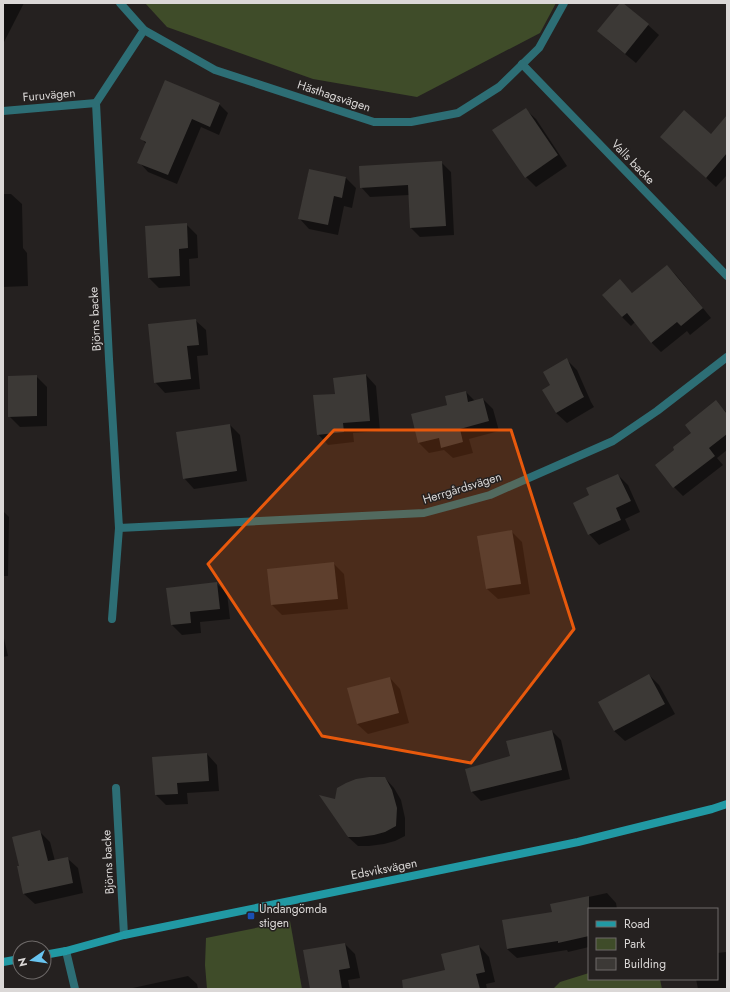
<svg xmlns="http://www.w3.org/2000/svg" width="730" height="992" viewBox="0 0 730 992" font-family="Jost,sans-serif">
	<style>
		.green { fill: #3f4c29 }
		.shadow { fill: #0007 }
		.building { fill: #3c3936 }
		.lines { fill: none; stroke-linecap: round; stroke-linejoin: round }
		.lane { stroke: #2d6e75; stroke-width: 8 }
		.street { stroke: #2d6e75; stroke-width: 8 }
		.secondary { stroke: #2199a4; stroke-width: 8 }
		.marked { fill: #e8590c; fill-opacity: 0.2; stroke: #e8590c; stroke-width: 3; stroke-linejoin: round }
		.transit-dot { fill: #1a4fb4; stroke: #252120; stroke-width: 1.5 }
		.labels { text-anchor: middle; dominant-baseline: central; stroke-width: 3; stroke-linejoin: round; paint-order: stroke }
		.street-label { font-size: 12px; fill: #dbd8d7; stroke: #252120 }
		.poi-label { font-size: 12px; fill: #dbd8d7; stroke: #252120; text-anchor: start }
	</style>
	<rect width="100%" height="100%" fill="#252120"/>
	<!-- green -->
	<g class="green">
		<path d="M145 3H556L540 33 417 97 313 79 167 27Z"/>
		<path d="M290 921 302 989H207L205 965 206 938Z"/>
		<path d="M589 973V979H660L662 989H553L560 982Z"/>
	</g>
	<!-- shadow -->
	<g class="shadow">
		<path d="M3 3H24L3 44Z"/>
		<path d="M621 3 648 25 659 35 636 63 609 41 598 31Z"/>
		<path d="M219 104 228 113 219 135 201 127 177 184 148 172 139 162 146 144 142 139Z"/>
		<path d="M525 109 536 119 567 166 536 187 526 177Z"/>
		<path d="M662 137H727V175L716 187Z"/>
		<path d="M441 162 451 172 454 235 420 237 411 228 409 195 370 197 361 187Z"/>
		<path d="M309 170 346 178 356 188 352 208 344 206 338 235 309 229 299 218Z"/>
		<path d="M3 194H11L22 204 23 248 27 253 28 286 3 287Z"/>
		<path d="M186 224 197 235 198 258 189 259 190 286 159 288 149 278Z"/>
		<path d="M667 266 676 275 711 318 690 335 687 331 661 352 652 343 635 322 631 326 622 317 620 281 633 294Z"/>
		<path d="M195 320 206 330 208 355 197 356 200 389 165 393 155 382Z"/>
		<path d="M566 359 577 370 591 402 594 407 567 423 556 413 552 385Z"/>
		<path d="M366 375 376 386 380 431 353 433 354 442 328 445 318 434 336 395Z"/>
		<path d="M36 376 47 387V426L20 427 9 416Z"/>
		<path d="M466 392 475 401 483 399 493 409 499 431 469 439 473 453 453 458 444 450 429 453 419 443 412 415 448 405Z"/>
		<path d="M716 402 727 413V450L717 458 723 465 683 496 674 487 657 465 676 450 692 433Z"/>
		<path d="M230 425 240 435 247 481 194 489 184 478Z"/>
		<path d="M618 475 628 485 640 512 625 519 630 530 599 545 589 534 591 496Z"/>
		<path d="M3 511 9 517 8 576H3Z"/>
		<path d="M511 531 522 542 530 594 498 599 487 589 479 537Z"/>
		<path d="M334 564 344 574 348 609 282 615 272 605Z"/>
		<path d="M216 583 227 593 230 619 200 622 201 633 182 635 172 625Z"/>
		<path d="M3 634 8 656 3 657Z"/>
		<path d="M649 675 659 685 675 714 625 741 614 731Z"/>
		<path d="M390 678 400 689 409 723 368 734 357 724Z"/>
		<path d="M552 731 561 740 570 779 481 801 472 792 466 769 511 757Z"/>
		<path d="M207 754 217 765 219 791 187 793 188 804 166 805 156 795Z"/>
		<path d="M385 778 394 788 401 800 405 818V836L395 841 384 844 369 846H358L348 837 336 800Z"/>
		<path d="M40 832 50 842 55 861 67 858 78 868 83 893 35 904 24 894 18 867 20 866Z"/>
		<path d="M607 893 616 903 617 909H589V947L568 952 567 950 517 958 507 949 553 913 552 905Z"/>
		<path d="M345 944 355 954 360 978 348 980 350 989H311Z"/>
		<path d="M479 946 489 957 495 982 486 984 487 989H439L446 971Z"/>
		<path d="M726 952 727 953V989H698L696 979H717V953Z"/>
		<path d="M188 976 197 984 198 989H128Z"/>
	</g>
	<!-- building -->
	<g class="building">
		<path d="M620 3H623L649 24 625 54 597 31Z"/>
		<path d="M165 80 220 103 210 127 192 119 168 175 137 163 146 142 140 139Z"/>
		<path d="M526 108 558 155 525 178 492 130Z"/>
		<path d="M684 110 711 134 727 115V153L706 178 660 137Z"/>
		<path d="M442 161 446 226 410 228 408 185 360 188 359 166Z"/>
		<path d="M309 169 346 177 342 198 334 196 328 225 298 219Z"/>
		<path d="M187 223 188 248 179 249 180 276 148 278 145 226Z"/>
		<path d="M667 265 703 308 681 326 677 322 651 343 627 313 622 317 602 295 620 279 632 293Z"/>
		<path d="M196 319 199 345 187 346 191 379 154 383 148 324Z"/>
		<path d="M567 358 581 391 584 397 556 413 542 390 550 385 543 372Z"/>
		<path d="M366 374 370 421 343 423 344 432 317 435 313 395 335 394 333 378Z"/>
		<path d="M37 375V416L8 417V376Z"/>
		<path d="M466 391 468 402 483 398 489 421 460 429 463 442 441 448 439 438 418 443 411 414 447 405 445 396Z"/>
		<path d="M716 400 727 414V434L709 448 715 456 673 488 655 465 674 450 673 447 691 433 685 425Z"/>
		<path d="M230 424 237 471 183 479 176 432Z"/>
		<path d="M618 474 631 501 616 508 621 520 588 535 573 503 589 495 586 488Z"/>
		<path d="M512 530 521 584 486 589 477 536Z"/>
		<path d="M334 562 338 599 271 605 267 569Z"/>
		<path d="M217 582 220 609 190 612 191 623 171 625 166 588Z"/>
		<path d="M649 674 665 704 614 731 598 702Z"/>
		<path d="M390 677 399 713 357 724 347 688Z"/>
		<path d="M552 730 562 770 471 792 465 769 510 756 506 741Z"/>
		<path d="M207 753 209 781 177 783 178 794 155 795 152 757Z"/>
		<path d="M369 777H385L392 790 397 808 396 826 385 832 374 835 359 837H348L319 795 335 799 337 788 346 783 356 779Z"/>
		<path d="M40 830 48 861 68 857 73 883 23 894 17 866H19L12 837Z"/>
		<path d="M589 896V936L558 943V941L507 949 502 920 552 912 550 904Z"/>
		<path d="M345 943 350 968 339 970 342 989H310L303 950Z"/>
		<path d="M479 945 485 972 476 974 480 989H403L402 980 445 970 441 954Z"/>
	</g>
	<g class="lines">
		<!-- lane -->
		<path class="lane" d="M112 619 119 528"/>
		<!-- street -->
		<g class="street">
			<path d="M120 3 144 30 215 70 374 122H411L458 113 499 87 539 48 564 3"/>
			<path d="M144 30 96 103 109 359 119 528 424 513 490 495 613 441 657 411 727 357"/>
			<path d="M522 64 727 276"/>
			<path d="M3 111 96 103"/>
			<path d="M116 788 124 935"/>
			<path d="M66 951 75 989"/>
		</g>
		<!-- secondary -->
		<g class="secondary">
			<path d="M44 955 66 951 124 935 578 842 712 809 727 804"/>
			<path d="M3 962 20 959"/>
		</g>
	</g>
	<!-- marked area -->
	<path class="marked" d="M334 430H511L574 629 471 763 322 736 208 564Z"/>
	<!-- markers -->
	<rect class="transit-dot" x="247" y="912" width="8" height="8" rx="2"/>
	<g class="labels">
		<!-- street labels -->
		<g class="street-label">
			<text transform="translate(49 95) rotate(-5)">Furuvägen</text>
			<text transform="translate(334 96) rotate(18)">Hästhagsvägen</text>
			<text transform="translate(633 162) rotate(46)">Valls backe</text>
			<text transform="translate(95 319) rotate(-93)">Björns backe</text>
			<text transform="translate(462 488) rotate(-17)">Herrgårdsvägen</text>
			<text transform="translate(108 862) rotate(-93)">Björns backe</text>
			<text transform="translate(384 869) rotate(-11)">Edsviksvägen</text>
		</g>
		<!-- poi labels -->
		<g class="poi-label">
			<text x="259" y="909">Undangömda<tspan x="259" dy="14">stigen</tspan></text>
		</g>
	</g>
	<!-- border -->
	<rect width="730" height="992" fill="none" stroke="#dbd8d7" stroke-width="8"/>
	<!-- legend -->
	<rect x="588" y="908" width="130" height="72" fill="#252120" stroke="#6e6a69"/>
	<rect x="596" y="921" width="20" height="6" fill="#2199a4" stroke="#6e6a69"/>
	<text x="624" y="928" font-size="12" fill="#dbd8d7">Road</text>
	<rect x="596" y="938" width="20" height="12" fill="#3f4c29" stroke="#6e6a69"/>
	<text x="624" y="948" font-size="12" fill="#dbd8d7">Park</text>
	<rect x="596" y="958" width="20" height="12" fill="#3c3936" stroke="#6e6a69"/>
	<text x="624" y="968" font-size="12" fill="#dbd8d7">Building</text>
	<!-- north arrow -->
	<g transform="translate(32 960) rotate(257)"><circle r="19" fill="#252120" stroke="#6e6a69"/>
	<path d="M0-3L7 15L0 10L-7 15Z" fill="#68c4f0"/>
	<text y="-6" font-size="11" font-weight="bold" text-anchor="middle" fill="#dbd8d7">N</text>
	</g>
</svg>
